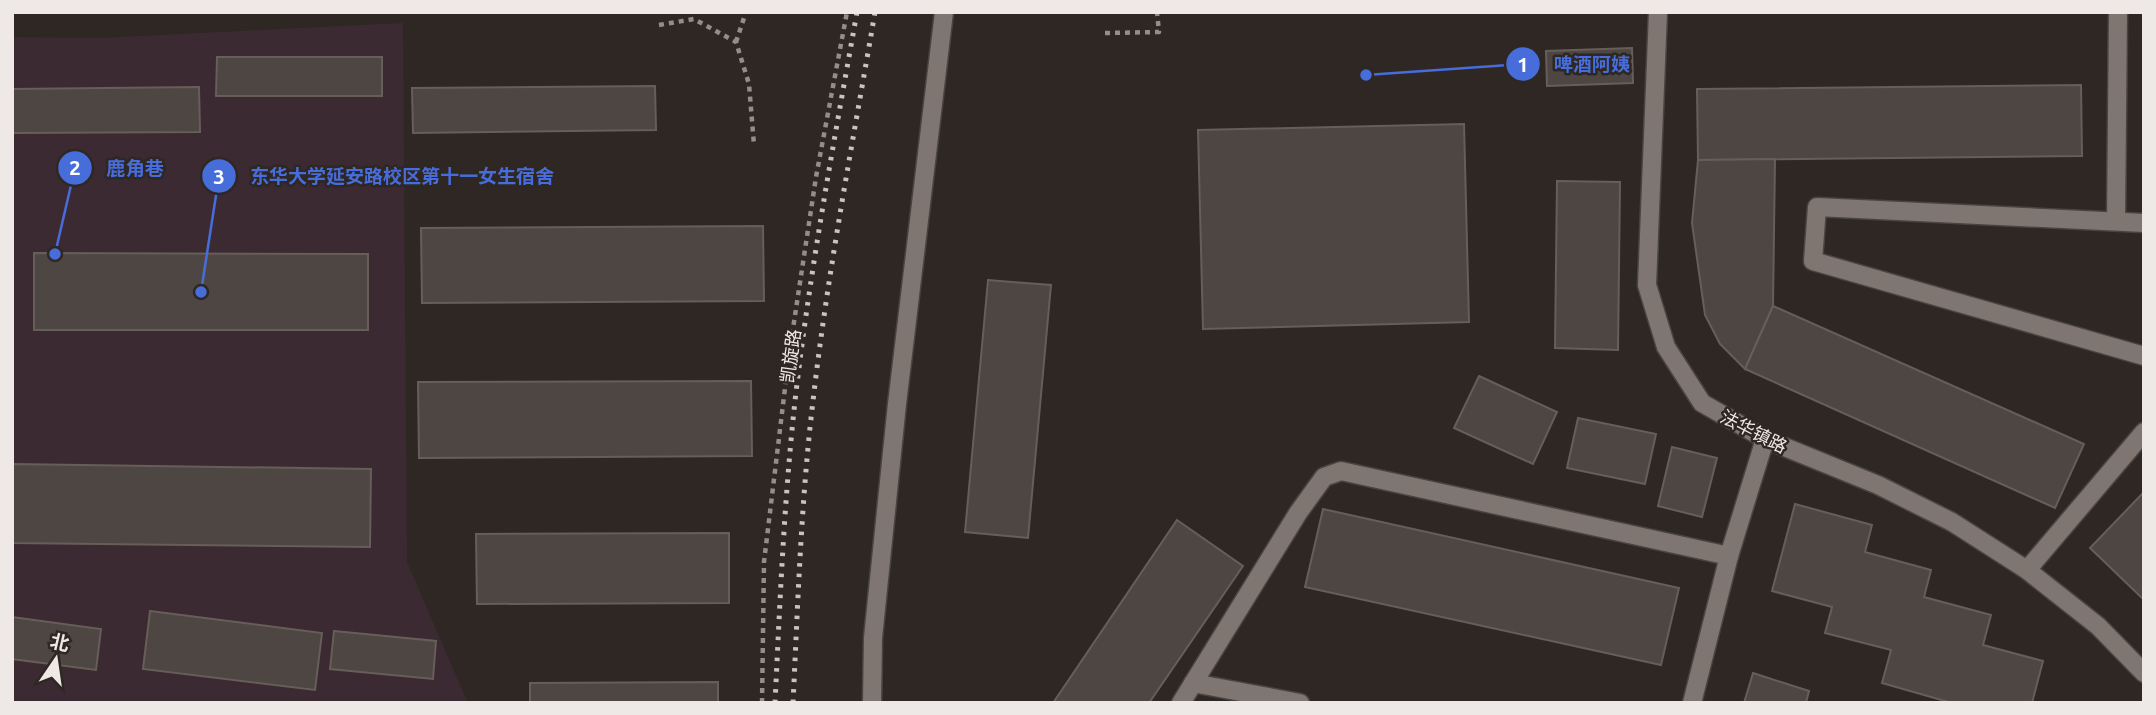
<svg xmlns="http://www.w3.org/2000/svg" width="2156" height="715" viewBox="0 0 2156 715" font-family="Ubuntu,'Noto Sans SC',sans-serif">
	<style>
		.education { fill: #3c2a32 }
		.building { fill: #4e4642; stroke: #675e5a; stroke-width: 2 }
		.lines { fill: none; stroke-linecap: round; stroke-linejoin: round }
		.minor-casing { stroke: #4a4441; stroke-width: 21 }
		.path { stroke: #948e8b; stroke-width: 4.5; stroke-dasharray: 5 5; stroke-linecap: butt }
		.minor { stroke: #7f7672; stroke-width: 18 }
		.rail { stroke: #c9c4c1; stroke-width: 5; stroke-dasharray: 3.5 7; stroke-linecap: butt }
		.labels { text-anchor: middle; dominant-baseline: central; stroke-width: 5; stroke-linejoin: round; paint-order: stroke }
		.street-label { font-size: 18px; fill: #eee9e7; stroke: #2e2723 }
		.leader { fill: none; stroke: #476ddb; stroke-width: 2.5 }
		.callout-dot { fill: #476ddb; stroke: #2e2723; stroke-width: 2.5 }
		.mark-label { font-size: 21px; text-anchor: middle; font-weight: bold; fill: #fff }
		.callout-label { font-size: 19px; text-anchor: middle; font-weight: bold; fill: #476ddb; stroke: #2e2723; stroke-width: 5; stroke-linejoin: round; paint-order: stroke }
	</style>
	<rect width="100%" height="100%" fill="#2e2723"/>
	<!-- education -->
	<path class="education" d="M403 23 407 562 468 703H12V37L99 38Z"/>
	<!-- building -->
	<g class="building">
		<path d="M1632 48 1633 83 1547 86 1546 51Z"/>
		<path d="M217 57H382V96H216Z"/>
		<path d="M2081 85 2082 156 1698 160 1697 89Z"/>
		<path d="M655 86 656 130 413 133 412 88Z"/>
		<path d="M199 87 200 132 12 133V89Z"/>
		<path d="M1464 124 1469 322 1203 329 1198 130Z"/>
		<path d="M1775 159 1773 306 1745 369 1720 344 1705 315 1692 223 1698 160Z"/>
		<path d="M1557 181 1620 182 1618 350 1555 348Z"/>
		<path d="M763 226 764 301 422 303 421 228Z"/>
		<path d="M34 253 368 254V330H34Z"/>
		<path d="M988 280 1051 285 1028 538 965 532Z"/>
		<path d="M1773 306 2084 444 2055 508 1745 369Z"/>
		<path d="M1479 376 1557 412 1533 464 1454 428Z"/>
		<path d="M751 381 752 456 419 458 418 382Z"/>
		<path d="M1578 418 1656 434 1645 484 1567 468Z"/>
		<path d="M1672 447 1717 458 1702 517 1658 506Z"/>
		<path d="M12 464 371 469 370 547 12 543Z"/>
		<path d="M2143 493 2144 494V600L2090 548Z"/>
		<path d="M1795 504 1872 525 1865 552 1931 570 1924 597 1991 615 1983 645 2043 661 2032 703H1952L1882 683 1891 650 1825 633 1832 607 1772 591Z"/>
		<path d="M1323 509 1679 588 1661 665 1305 587Z"/>
		<path d="M1177 520 1243 566 1149 703H1053Z"/>
		<path d="M729 533V603L477 604 476 534Z"/>
		<path d="M150 611 322 633 315 690 143 669Z"/>
		<path d="M12 617 101 629 96 670 12 659Z"/>
		<path d="M334 631 436 641 433 679 330 669Z"/>
		<path d="M1753 673 1809 691 1806 703H1744Z"/>
		<path d="M718 682V703H530V683Z"/>
	</g>
	<g class="lines">
		<!-- minor casing -->
		<g class="minor-casing">
			<g id="minor">
				<path d="M1658 12 1647 285 1666 347 1702 403 1765 439 1878 485 1952 522 2027 570 2098 626 2144 673"/>
				<path d="M2116 221 2118 12"/>
				<path d="M2144 223 1817 207 1813 261 2144 356"/>
				<path d="M1729 556 1765 439"/>
				<path d="M2027 570 2144 432"/>
				<path d="M1193 683 1300 703"/>
				<path d="M872 703 873 638 897 404 944 12"/>
				<path d="M1181 703 1298 513 1324 477 1341 471 1729 556 1692 703"/>
			</g>
		</g>
		<!-- path -->
		<g class="path">
			<path d="M659 25 694 19 736 42 749 84 754 145"/>
			<path d="M1105 33 1159 32 1157 12"/>
			<path d="M736 42 746 12"/>
			<path d="M762 703 764 562 789 355 816 177 847 12"/>
		</g>
		<!-- minor -->
		<use href="#minor" class="minor"/>
		<!-- rail -->
		<g class="rail">
			<path d="M775 703C780 602 784 501 795 401 810 270 834 141 857 12"/>
			<path d="M793 703C798 602 801 501 813 401 828 270 853 141 875 12"/>
		</g>
	</g>
	<g class="labels">
		<!-- street labels -->
		<g class="street-label">
			<text transform="translate(790 356) rotate(-82)">凯旋路</text>
			<text transform="translate(1754 431) rotate(27)">法华镇路</text>
		</g>
	</g>
	<!-- callouts -->
	<path class="leader" d="M1366 75L1523 64M55 254L75 168M201 292L219 176"/>
	<g class="callout-dot">
		<circle cx="1366" cy="75" r="7"/>
		<circle cx="55" cy="254" r="7"/>
		<circle cx="201" cy="292" r="7"/>
		<circle cx="1523" cy="64" r="18"/>
		<circle cx="75" cy="168" r="18"/>
		<circle cx="219" cy="176" r="18"/>
	</g>
	<g class="mark-label">
		<text x="1523" y="72">1</text>
		<text x="75" y="175">2</text>
		<text x="219" y="184">3</text>
	</g>
	<g class="callout-label">
		<text x="1592" y="71">啤酒阿姨</text>
		<text x="135" y="175">鹿角巷</text>
		<text x="402" y="183">东华大学延安路校区第十一女生宿舍</text>
	</g>
	<!-- border -->
	<rect width="2156" height="715" fill="none" stroke="#eee9e7" stroke-width="28"/>
	<!-- north arrow -->
	<g transform="translate(56 659) rotate(13)" stroke="#2e2723" stroke-width="5" paint-order="stroke">
	<path d="M0-5L12 26L0 18L-12 26Z" fill="#eee9e7"/>
	<text y="-10" font-size="19" font-weight="bold" text-anchor="middle" fill="#eee9e7">北</text>
	</g>
</svg>
